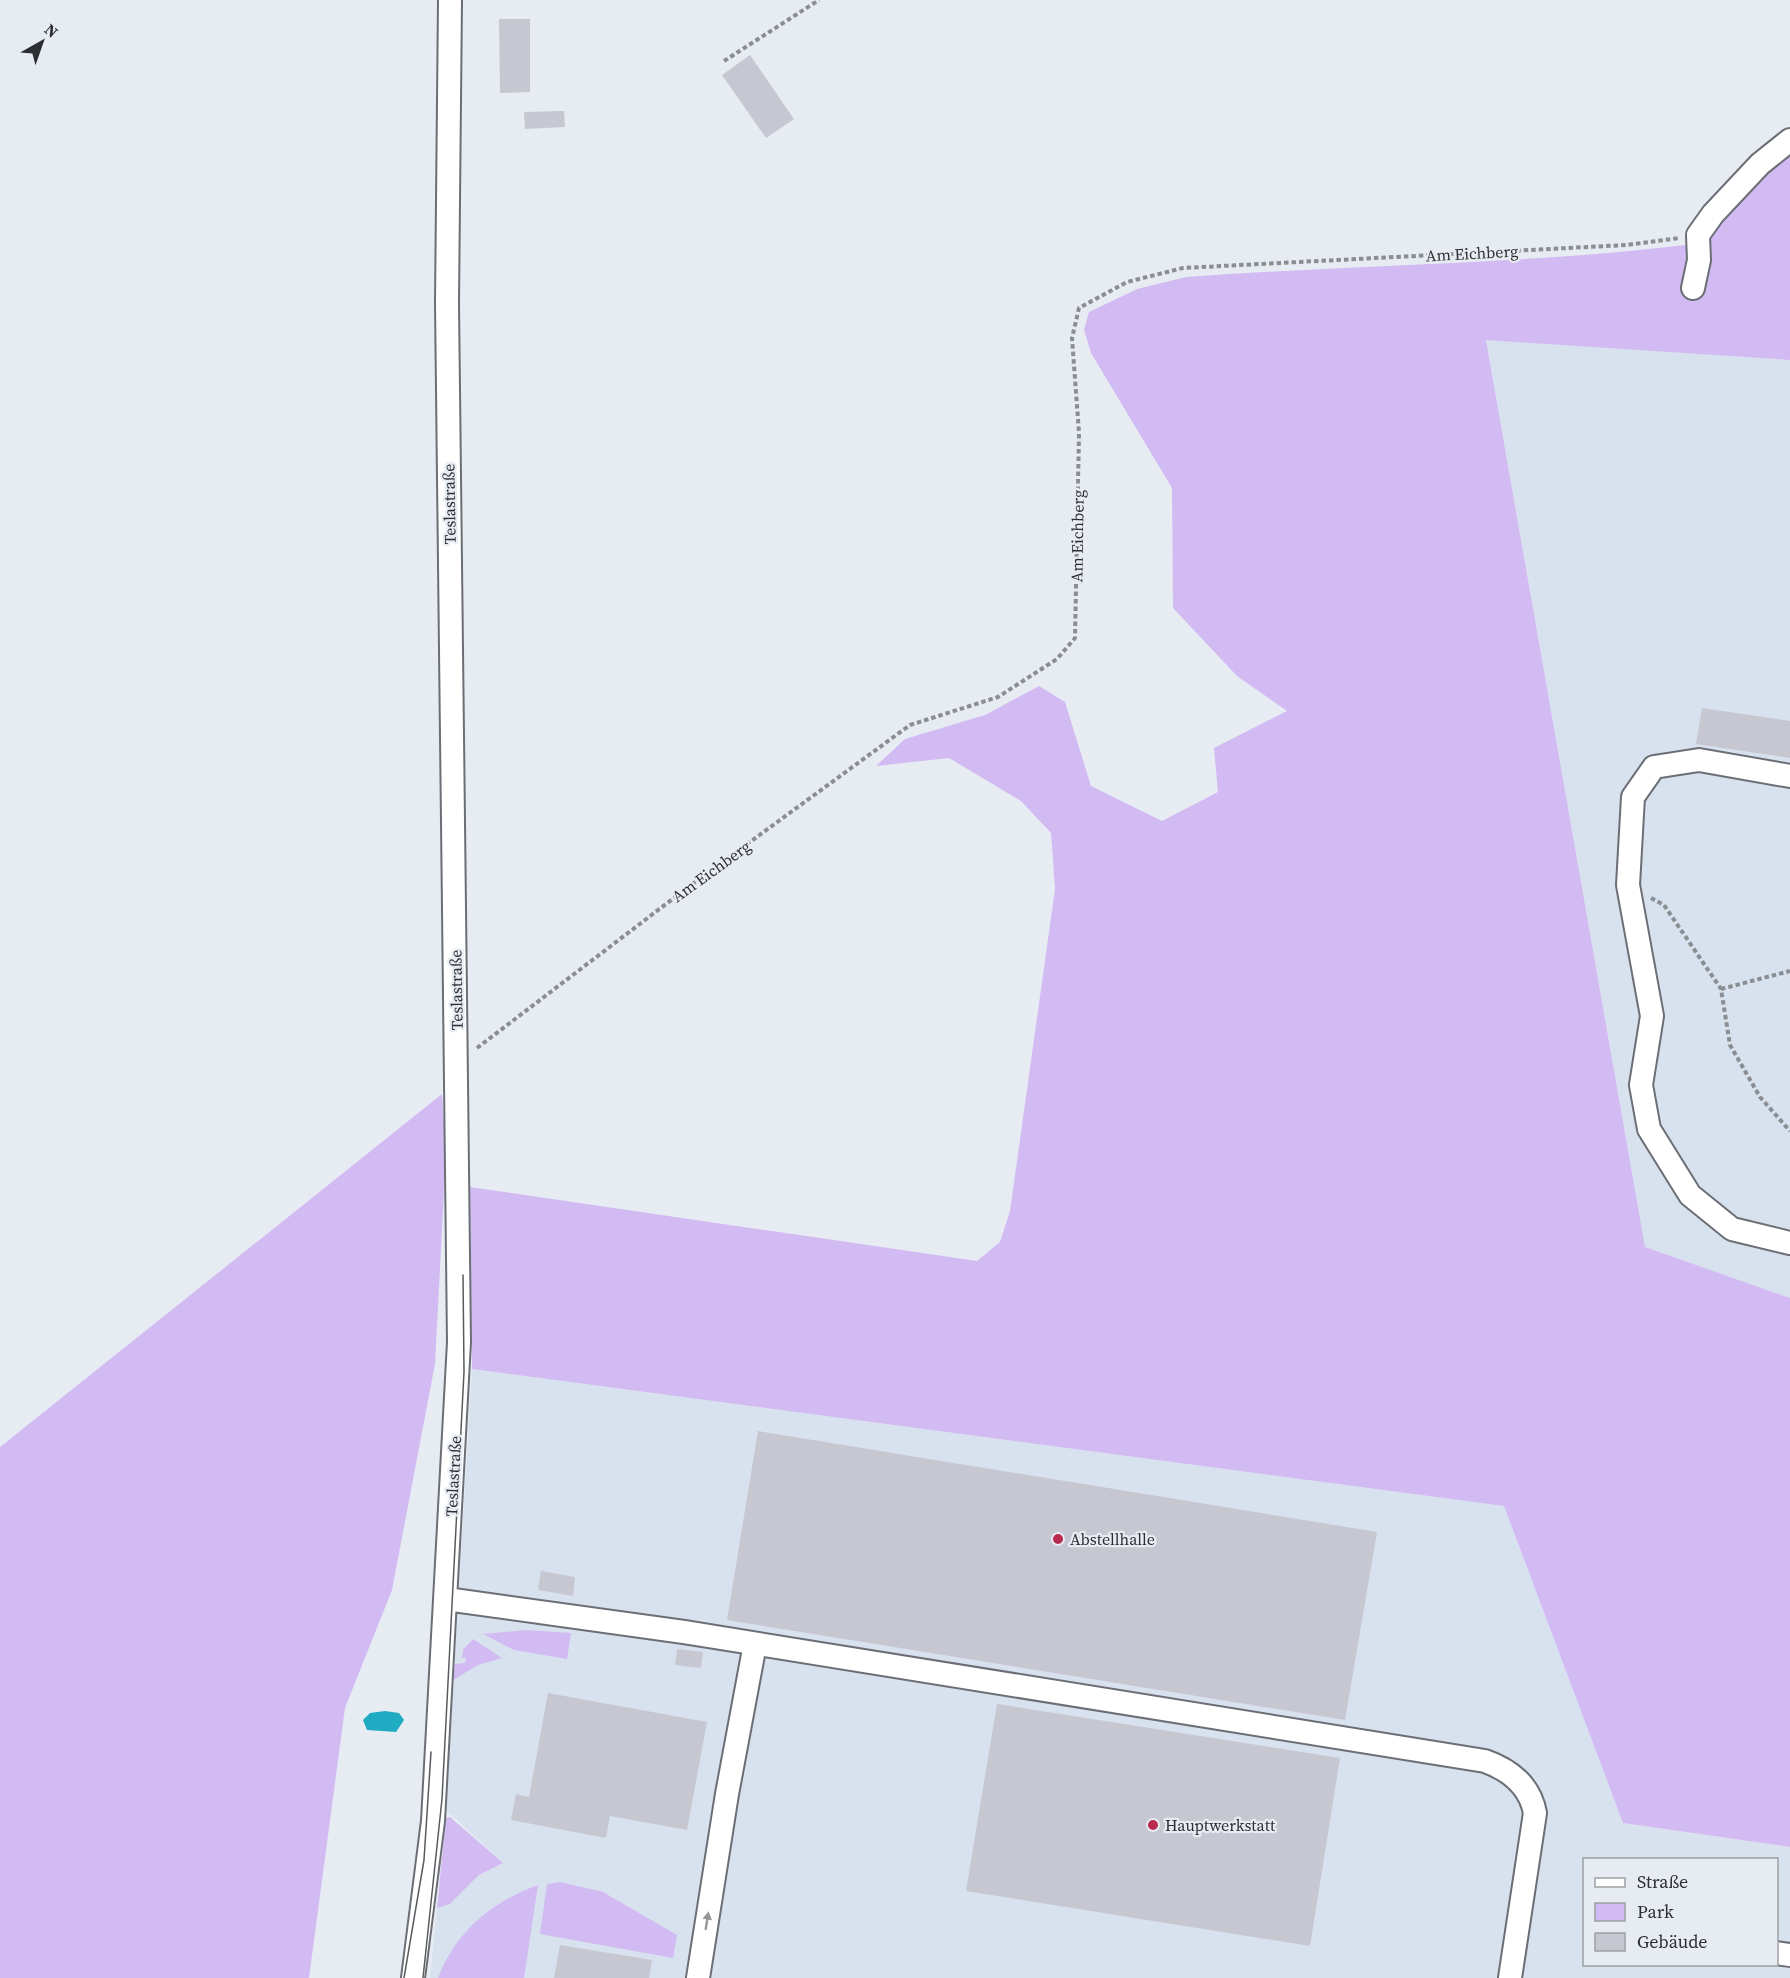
<svg xmlns="http://www.w3.org/2000/svg" width="1790" height="1978" viewBox="0 0 1790 1978" font-family="'Source Serif 4',serif">
	<style>
		.built { fill: #d8e1ee; fill-rule: evenodd }
		.green { fill: #d2bbf3 }
		.water { fill: #1fabc2 }
		.building { fill: #c6c7d0 }
		.lines { fill: none; stroke-linecap: round; stroke-linejoin: round }
		.minor-casing { stroke: #6b6f75; stroke-width: 26 }
		.path { stroke: #8a8d92; stroke-width: 4; stroke-dasharray: 4.5 3; stroke-linecap: butt }
		.minor { stroke: #fff; stroke-width: 22 }
		.tram { stroke: #585a5e; stroke-width: 1.5 }
		.oneway { fill: #969698 }
		.poi-dot { fill: #bb2b50; stroke: #e7ecf3; stroke-width: 2 }
		.labels { text-anchor: middle; dominant-baseline: central; stroke-width: 4.5; stroke-linejoin: round; paint-order: stroke }
		.street-label { font-size: 16px; fill: #2d2e31; stroke: #e7ecf3 }
		.poi-label { font-size: 16px; fill: #2d2e31; stroke: #e7ecf3; text-anchor: start }
	</style>
	<rect width="100%" height="100%" fill="#e7ecf3"/>
	<!-- built -->
	<g class="built">
		<path d="M1486 339 1790 360V1298L1645 1247Z"/>
		<path d="M472 1369 1504 1506 1623 1823 1790 1847V1978H430L437 1908 450 1904 479 1875 503 1863 446 1810ZM1584 1860H1776V1964H1584Z"/>
	</g>
	<!-- green -->
	<g class="green">
		<path d="M1790 149V360L1486 340 1645 1247 1790 1298V1847L1623 1823 1504 1506 472 1369 470 1187 977 1261 1000 1242 1010 1211 1055 889 1051 833 1021 801 949 758 876 766 905 739 985 715 1039 686 1065 702 1091 786 1162 821 1218 792 1214 748 1287 711 1237 676 1173 608 1172 488 1091 353 1084 330 1089 312 1137 289 1186 277C1360 264 1535 265 1709 242L1724 217Z"/>
		<path d="M442 1094 446 1153 435 1364 392 1590 345 1708 309 1978H0V1447Z"/>
		<path d="M526 1630 571 1633 567 1659 514 1650 483 1634Z"/>
		<path d="M473 1639 502 1658 478 1665 453 1680 455 1664 465 1663 466 1658H462L463 1650Z"/>
		<path d="M450 1817 503 1863 479 1875 450 1904 437 1908 446 1818Z"/>
		<path d="M560 1882 603 1892 677 1935 673 1958 540 1934 547 1884Z"/>
		<path d="M538 1885 524 1978H438C456 1931 492 1902 538 1885Z"/>
	</g>
	<!-- water -->
	<path class="water" d="M385 1711 399 1713 404 1720 396 1732 367 1730 363 1720 370 1713Z"/>
	<!-- building -->
	<g class="building">
		<path d="M499 19H530V92L500 93Z"/>
		<path d="M750 55 794 119 766 138 722 75Z"/>
		<path d="M564 111 565 127 525 129 524 112Z"/>
		<path d="M1702 708 1790 721V758L1696 744Z"/>
		<path d="M758 1431 1377 1532 1345 1720 727 1620Z"/>
		<path d="M541 1571 575 1577 573 1596 538 1590Z"/>
		<path d="M677 1649 703 1652 701 1668 675 1665Z"/>
		<path d="M548 1693 707 1722 687 1830 610 1816 606 1838 511 1820 516 1794 529 1797Z"/>
		<path d="M997 1704 1340 1758 1310 1946 966 1891Z"/>
		<path d="M560 1945 652 1960 649 1978H554Z"/>
	</g>
	<g class="lines">
		<!-- minor casing -->
		<g class="minor-casing">
			<g id="minor">
				<path d="M1693 288 1699 260 1698 235 1713 214 1760 164 1790 140"/>
				<path d="M1790 776 1699 760 1654 767 1633 797 1628 885 1652 1016 1641 1085 1649 1129 1690 1195 1732 1229 1790 1243"/>
				<path d="M446 1599 684 1632 1485 1761C1510 1770 1530 1786 1535 1813L1510 1978"/>
				<path d="M1776 1953 1790 1955"/>
				<path d="M413 1978 433 1821 459 1342 447 303 450 0"/>
				<path d="M698 1978 727 1794 755 1644"/>
			</g>
		</g>
		<!-- path -->
		<g class="path">
			<path d="M724 61 819 0"/>
			<path d="M1651 898 1664 905 1721 989 1730 1045 1760 1097 1790 1131"/>
			<path d="M1721 989 1790 971"/>
			<path d="M477 1048 687 888 910 725 998 697 1057 659 1075 638 1079 433 1072 338 1079 308 1127 282 1183 268 1626 245 1680 238"/>
		</g>
		<!-- minor -->
		<use href="#minor" class="minor"/>
		<!-- tram -->
		<g class="tram">
			<path d="M404 1978 424 1860 431 1752"/>
			<path d="M423 1978 442 1799 464 1372 463 1275"/>
		</g>
	</g>
	<!-- one-way arrows -->
	<defs><path id="oneway-solid" d="M-6-.8H1V-3.2L6.5 0L1 3.2V.8H-6Z" transform="scale(1.5)"/></defs>
	<use class="oneway" href="#oneway-solid" transform="translate(707 1921) rotate(-81)"/>
	<!-- markers -->
	<g class="poi-dot">
		<circle cx="1058" cy="1539" r="6"/>
		<circle cx="1153" cy="1825" r="6"/>
	</g>
	<g class="labels">
		<!-- street labels -->
		<g class="street-label">
			<text transform="translate(1472 253) rotate(-3)">Am Eichberg</text>
			<text transform="translate(449 504) rotate(-91)">Teslastraße</text>
			<text transform="translate(1077 536) rotate(-89)">Am Eichberg</text>
			<text transform="translate(711 871) rotate(-36)">Am Eichberg</text>
			<text transform="translate(456 990) rotate(-91)">Teslastraße</text>
			<text transform="translate(453 1476) rotate(-87)">Teslastraße</text>
		</g>
		<!-- poi labels -->
		<g class="poi-label">
			<text x="1070" y="1539">Abstellhalle</text>
			<text x="1165" y="1825">Hauptwerkstatt</text>
		</g>
	</g>
	<!-- legend -->
	<rect x="1583" y="1858" width="195" height="108" fill="#e7ecf3" stroke="#9da0a5" stroke-width="1.5"/>
	<rect x="1595" y="1878" width="30" height="9" fill="#ffffff" stroke="#9da0a5" stroke-width="1.5"/>
	<text x="1637" y="1888" font-size="18" fill="#2d2e31">Straße</text>
	<rect x="1595" y="1903" width="30" height="18" fill="#d2bbf3" stroke="#9da0a5" stroke-width="1.5"/>
	<text x="1637" y="1918" font-size="18" fill="#2d2e31">Park</text>
	<rect x="1595" y="1933" width="30" height="18" fill="#c6c7d0" stroke="#9da0a5" stroke-width="1.5"/>
	<text x="1637" y="1948" font-size="18" fill="#2d2e31">Gebäude</text>
	<!-- north arrow -->
	<g transform="translate(42 42) rotate(40)" stroke="#e7ecf3" stroke-width="4.5" paint-order="stroke">
	<path d="M0-4.5L10 22L0 15L-10 22Z" fill="#2d2e31"/>
	<text y="-9" font-size="16" font-weight="bold" text-anchor="middle" fill="#2d2e31">N</text>
	</g>
</svg>
